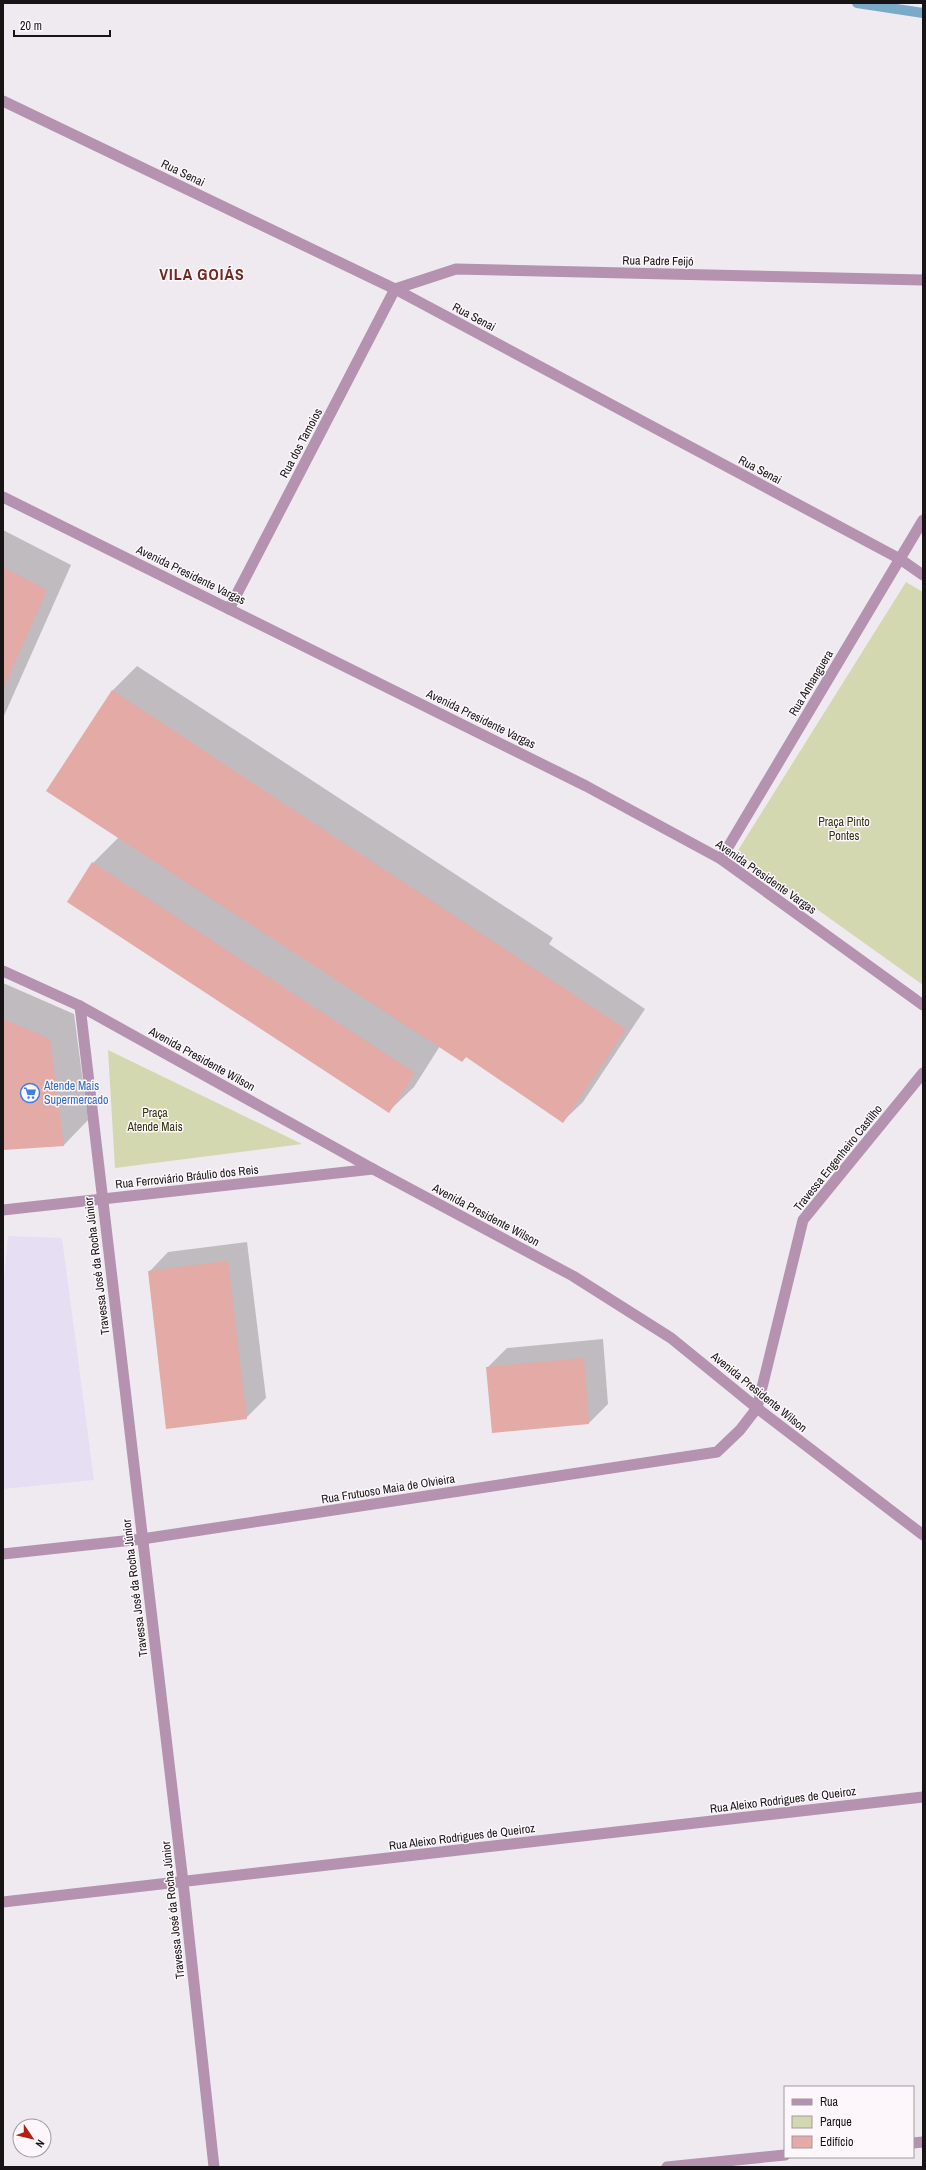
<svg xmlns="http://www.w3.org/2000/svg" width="926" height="2170" viewBox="0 0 926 2170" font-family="'Archivo Narrow',sans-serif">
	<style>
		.industrial { fill: #e6def3 }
		.green { fill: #d4d8b1 }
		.shadow { fill: #0003 }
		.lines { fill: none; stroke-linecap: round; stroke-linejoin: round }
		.stream { stroke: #79abc8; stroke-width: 10 }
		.building { fill: #e3aaa6 }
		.minor { stroke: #b492b0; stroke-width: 11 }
		.tertiary { stroke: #b492b0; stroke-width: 11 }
		.labels { text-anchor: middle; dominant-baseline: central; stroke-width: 3; stroke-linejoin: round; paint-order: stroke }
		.street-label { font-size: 12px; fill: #161415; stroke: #fdf7fc }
		.park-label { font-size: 12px; fill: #33350e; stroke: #fdf7fc }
		.shop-label { font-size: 12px; fill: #366cbe; stroke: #fdf7fc; text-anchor: start }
		.district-label { font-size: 16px; font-weight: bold; letter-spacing: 1px; fill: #6f2a20; stroke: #fdf7fc }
	</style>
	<rect width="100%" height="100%" fill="#efeaef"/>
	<!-- industrial -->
	<path class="industrial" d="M8 1236 62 1238 94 1480 3 1489V1293Z"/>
	<!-- green -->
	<g class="green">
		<path d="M906 582 923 592V985L737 852Z"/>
		<path d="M108 1050 302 1144 115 1168Z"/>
	</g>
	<!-- shadow -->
	<g class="shadow">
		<path d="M3 530 71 565 3 718Z"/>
		<path d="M137 666 553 938 549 944 645 1009 583 1102 563 1121 467 1056 462 1061 440 1046 414 1087 389 1111 68 902 93 863 119 837 113 690Z"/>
		<path d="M3 983 74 1014 88 1120 64 1145 3 1149Z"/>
		<path d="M247 1242 266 1398 246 1418 149 1272 168 1252Z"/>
		<path d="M603 1339 608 1404 589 1423 487 1368 507 1348Z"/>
	</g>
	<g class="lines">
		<!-- stream -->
		<path class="stream" d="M857 3 923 13"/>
	</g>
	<!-- building -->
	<g class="building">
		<path d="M3 567 47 590 3 689Z"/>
		<path d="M112 690 626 1029 563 1123 466 1057 462 1062 46 791Z"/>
		<path d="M92 862 415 1073 389 1113 67 902Z"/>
		<path d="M3 1019 50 1039 64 1146 3 1150Z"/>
		<path d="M228 1261 247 1419 166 1429 148 1271Z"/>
		<path d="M584 1358 589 1424 492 1433 486 1367Z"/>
	</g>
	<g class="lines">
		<!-- minor -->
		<g class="minor">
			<path d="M3 101 395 289 900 559 923 575"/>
			<path d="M3 497 586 786 721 859 923 1005"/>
			<path d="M229 609 395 289 456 269 923 280"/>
			<path d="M721 859 923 520"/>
			<path d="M80 1006 183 1882 214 2167"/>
			<path d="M3 1554 142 1539 717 1452 740 1430 757 1408 803 1220 923 1073"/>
			<path d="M3 1902 923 1797"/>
			<path d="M913 2143 923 2142"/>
			<path d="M667 2167 785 2155"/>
		</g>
		<!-- tertiary -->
		<g class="tertiary">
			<path d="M3 971 80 1006 373 1169 573 1276 671 1338 757 1408 923 1535"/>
			<path d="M3 1210 373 1169"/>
		</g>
	</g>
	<!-- icons -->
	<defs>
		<g id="supermarket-ring" transform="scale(1)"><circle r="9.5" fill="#fdf7fc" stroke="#3f7fe0" stroke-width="1.5"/><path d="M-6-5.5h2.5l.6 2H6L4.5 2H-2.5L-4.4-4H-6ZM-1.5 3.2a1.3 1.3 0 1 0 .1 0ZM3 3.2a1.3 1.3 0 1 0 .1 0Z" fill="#3f7fe0"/></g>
	</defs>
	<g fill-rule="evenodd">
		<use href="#supermarket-ring" x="30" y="1093"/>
	</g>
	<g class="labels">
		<!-- street labels -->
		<g class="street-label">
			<text transform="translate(183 173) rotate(26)">Rua Senai</text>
			<text transform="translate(658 261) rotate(1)">Rua Padre Feijó</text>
			<text transform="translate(474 317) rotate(28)">Rua Senai</text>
			<text transform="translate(301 443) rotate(-62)">Rua dos Tamoios</text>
			<text transform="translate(760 470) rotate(28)">Rua Senai</text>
			<text transform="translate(191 575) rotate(26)">Avenida Presidente Vargas</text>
			<text transform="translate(811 683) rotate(-59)">Rua Anhanguera</text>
			<text transform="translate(481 719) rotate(26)">Avenida Presidente Vargas</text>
			<text transform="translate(766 877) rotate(35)">Avenida Presidente Vargas</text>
			<text transform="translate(202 1059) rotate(29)">Avenida Presidente Wilson</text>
			<text transform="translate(838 1158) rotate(-51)">Travessa Engenheiro Castilho</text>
			<text transform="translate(187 1177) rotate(-6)">Rua Ferroviário Bráulio dos Reis</text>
			<text transform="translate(486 1215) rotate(28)">Avenida Presidente Wilson</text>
			<text transform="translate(97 1266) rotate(-97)">Travessa José da Rocha Júnior</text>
			<text transform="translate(759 1392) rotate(39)">Avenida Presidente Wilson</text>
			<text transform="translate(388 1489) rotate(-9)">Rua Frutuoso Maia de Olvieira</text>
			<text transform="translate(135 1588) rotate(-97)">Travessa José da Rocha Júnior</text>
			<text transform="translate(783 1800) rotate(-7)">Rua Aleixo Rodrigues de Queiroz</text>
			<text transform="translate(462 1837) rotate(-7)">Rua Aleixo Rodrigues de Queiroz</text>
			<text transform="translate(173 1910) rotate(-96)">Travessa José da Rocha Júnior</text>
		</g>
		<!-- park labels -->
		<g class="park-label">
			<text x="844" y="822">Praça Pinto<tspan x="844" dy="14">Pontes</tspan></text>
			<text x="155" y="1113">Praça<tspan x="155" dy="14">Atende Mais</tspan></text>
		</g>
		<!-- shop labels -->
		<g class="shop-label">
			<text x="44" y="1086">Atende Mais<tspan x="44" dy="14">Supermercado</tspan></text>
		</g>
		<!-- district labels -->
		<g class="district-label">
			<text x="202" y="274">VILA GOIÁS</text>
		</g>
	</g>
	<!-- border -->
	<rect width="926" height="2170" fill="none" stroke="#161415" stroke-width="8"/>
	<!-- legend -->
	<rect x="784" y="2086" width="130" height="72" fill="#fdf7fc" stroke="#a19ca0"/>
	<rect x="792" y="2099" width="20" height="6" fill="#b492b0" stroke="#a19ca0"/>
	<text x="820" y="2106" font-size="12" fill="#161415">Rua</text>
	<rect x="792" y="2116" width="20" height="12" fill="#d4d8b1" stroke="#a19ca0"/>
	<text x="820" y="2126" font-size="12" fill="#161415">Parque</text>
	<rect x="792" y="2136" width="20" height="12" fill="#e3aaa6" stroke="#a19ca0"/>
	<text x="820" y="2146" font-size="12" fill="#161415">Edifício</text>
	<!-- north arrow -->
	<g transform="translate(32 2138) rotate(125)"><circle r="19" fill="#fdf7fc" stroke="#a19ca0"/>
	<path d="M0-3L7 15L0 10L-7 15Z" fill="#b12213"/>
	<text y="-6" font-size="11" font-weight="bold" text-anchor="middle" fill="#161415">N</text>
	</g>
	<!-- scale -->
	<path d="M14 30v6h96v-6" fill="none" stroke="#161415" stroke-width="2"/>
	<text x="20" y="30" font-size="12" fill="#161415" stroke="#fdf7fc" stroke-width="3" paint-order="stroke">20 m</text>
</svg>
